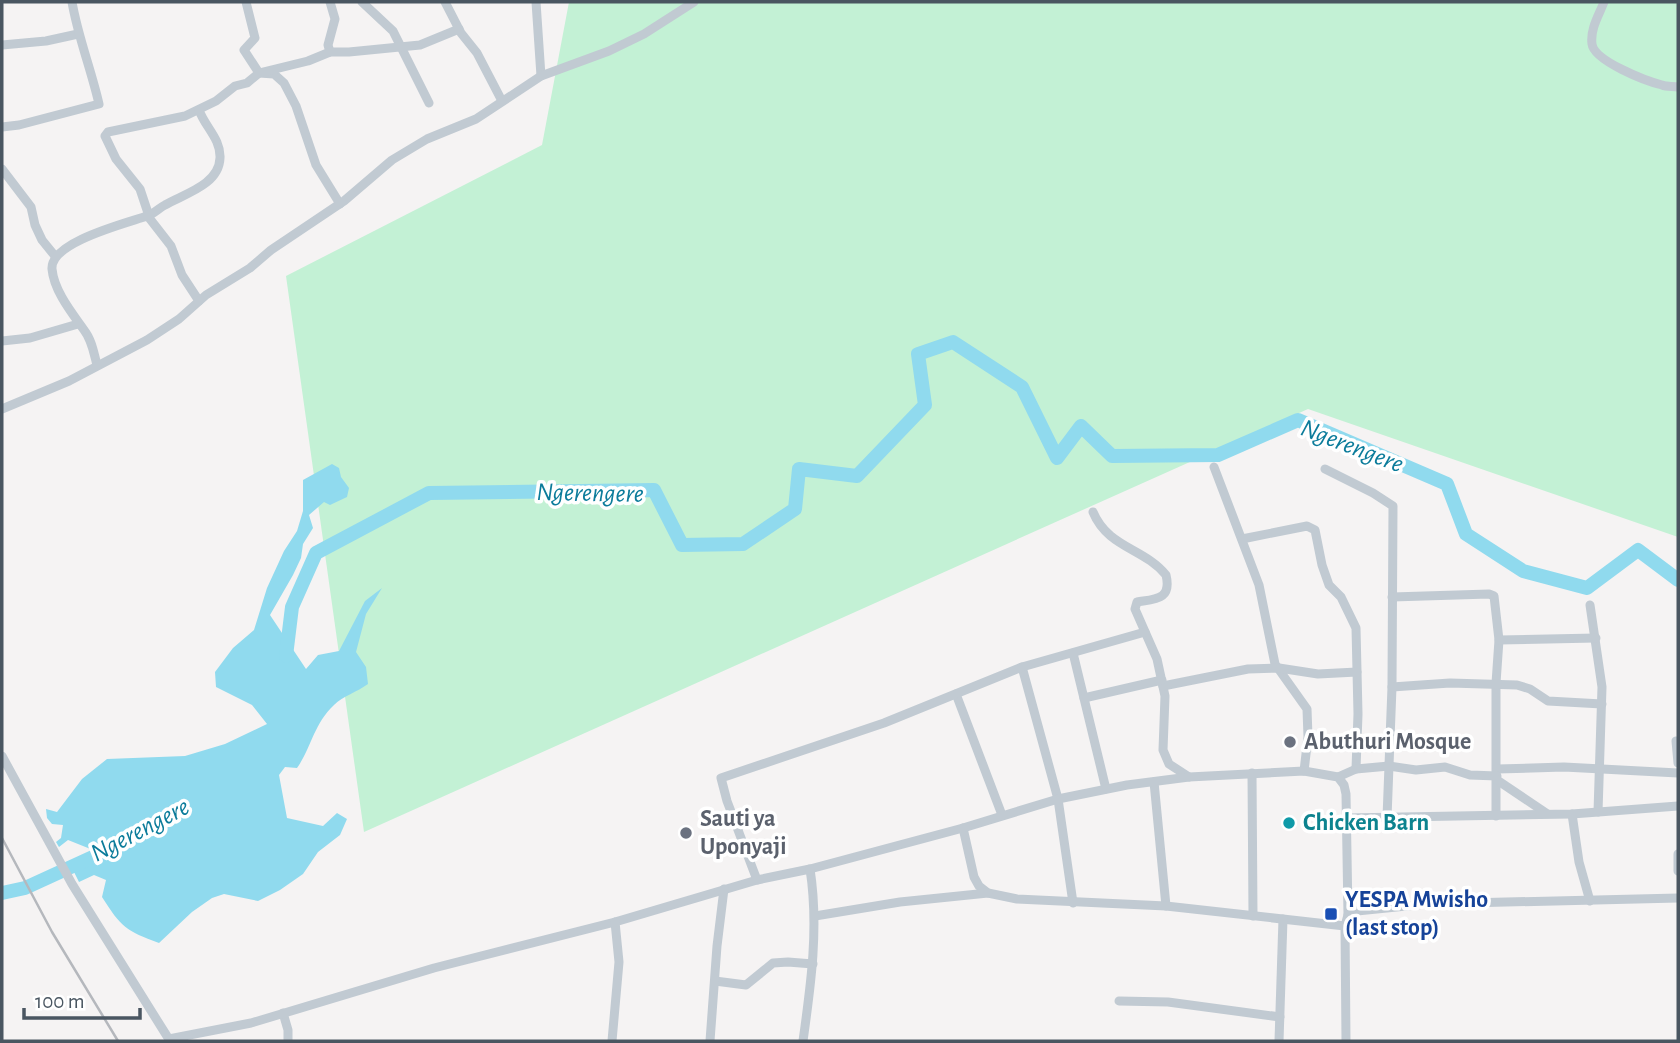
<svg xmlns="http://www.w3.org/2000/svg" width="1680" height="1043" viewBox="0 0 1680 1043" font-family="'Alegreya Sans',sans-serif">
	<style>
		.green { fill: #c3f1d5 }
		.water { fill: #90daee }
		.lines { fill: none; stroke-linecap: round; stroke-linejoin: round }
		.river { stroke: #90daee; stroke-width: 14 }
		.street { stroke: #c1cad2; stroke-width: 9 }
		.rail { stroke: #b5b8bd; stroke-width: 2.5 }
		.worship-dot { fill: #6b7280; stroke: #fff; stroke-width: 2.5 }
		.culture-dot { fill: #0f9aa8; stroke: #fff; stroke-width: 2.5 }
		.transit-dot { fill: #1a4fb4; stroke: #fff; stroke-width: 2.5 }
		.labels { text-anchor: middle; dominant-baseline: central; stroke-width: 7; stroke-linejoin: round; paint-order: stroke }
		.worship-label { font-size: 24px; font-weight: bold; fill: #5b616d; stroke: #fff; text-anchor: start }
		.culture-label { font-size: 24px; font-weight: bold; fill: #0d838f; stroke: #fff; text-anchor: start }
		.transit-label { font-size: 24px; font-weight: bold; fill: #164399; stroke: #fff; text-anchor: start }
		.water-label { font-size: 26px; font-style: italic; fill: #0c7c9b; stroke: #fff }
	</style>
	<rect width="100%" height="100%" fill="#f5f3f3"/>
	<!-- green -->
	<path class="green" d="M569 2H1678V537L1308 409 364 832 286 276 542 145Z"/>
	<!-- water -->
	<path class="water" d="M332 464 339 468 341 477 349 488 347 497 330 505 324 502 309 515 313 528 303 544 301 558 293 575 270 615 306 669 318 655 339 651 365 601 382 588 366 614 356 652 366 667 368 684C357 692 343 696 334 705 313 725 312 747 297 768L285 767 279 775 287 818 323 826 337 813 347 819 340 835 318 852 303 874 280 890 258 901 224 894 212 898 192 912 159 943C126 931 121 927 102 897L106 880 94 875 79 882 72 868 91 860 93 850 68 840 59 847 56 842 61 838 63 825 52 824 47 818 46 809 57 812 82 779 107 759 185 756 225 744 267 724 252 705 216 687 215 672 233 648 254 630 267 588 284 551 297 531 303 511V480Z"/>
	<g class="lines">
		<!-- river -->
		<g class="river">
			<path d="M286 656 292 607 316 553 429 493 654 490 682 545 743 544 795 509 799 469 857 476 925 405 918 354 953 342 1022 387 1057 458 1081 426 1112 456 1218 455 1298 420 1447 484 1466 534 1523 571 1587 588 1638 550 1678 580"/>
			<path d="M2 893 25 888 108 850"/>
		</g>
		<!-- street -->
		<g class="street">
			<path d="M246 2 255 38 244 50 259 73 274 74 284 83 296 106 316 165 340 204"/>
			<path d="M330 2 335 19 328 45 330 52"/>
			<path d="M362 2 393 31 429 103"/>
			<path d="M445 2 461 33 477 53 502 101"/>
			<path d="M536 2 541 76"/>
			<path d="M1604 2C1599 15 1590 29 1592 44 1594 61 1646 81 1662 85 1667 87 1673 86 1678 87"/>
			<path d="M2 45 46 41 78 34"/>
			<path d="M2 127 19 125 99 104C91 69 78 37 72 2"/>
			<path d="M2 169 31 207 35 225 42 240 55 256"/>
			<path d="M199 301 182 275 171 246 150 219 140 189 116 159 105 136 108 132 185 116 216 101 235 86 247 83 259 73 308 61 330 52H349L420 45 459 29"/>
			<path d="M2 341 30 338 78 324"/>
			<path d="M97 365C94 354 92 340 84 330 72 313 54 291 52 269 50 242 127 223 147 216 154 214 159 208 165 205 184 194 219 185 220 158 221 139 205 127 199 110"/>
			<path d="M2 409 69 381 147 340 179 319 206 295 250 268 271 250 344 201 392 160 427 139 476 119 541 76 609 51 644 34 694 2"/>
			<path d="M1214 467 1259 585 1275 664 1307 709 1308 737 1304 771"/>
			<path d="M1325 469 1373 493 1393 506 1392 687 1387 818"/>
			<path d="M1093 512C1108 548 1144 548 1166 575 1172 600 1155 599 1137 602L1135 609 1157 659 1165 696 1163 750 1169 764 1189 777"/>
			<path d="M1242 539 1307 526 1315 530 1322 565 1329 585 1341 597 1356 628 1358 714 1356 769"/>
			<path d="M1392 597 1489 594 1494 596 1499 640 1496 683V816"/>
			<path d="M1590 605 1602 687 1598 812"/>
			<path d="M1499 640 1596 638"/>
			<path d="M1073 653 1106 789"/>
			<path d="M1022 667 1058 799 1073 903"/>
			<path d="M1163 686 1248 669 1279 668 1318 674 1357 672"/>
			<path d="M1392 687 1450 683 1517 685 1530 689 1548 701 1602 704"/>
			<path d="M956 694 1002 815"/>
			<path d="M1084 698 1162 680"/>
			<path d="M1676 741 1678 763"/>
			<path d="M2 756 72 884 170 1041"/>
			<path d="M1497 769 1564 767 1678 773"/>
			<path d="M1252 773 1253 916"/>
			<path d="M1338 777 1356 769 1389 766 1416 770 1445 767 1470 775 1497 776"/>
			<path d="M1497 780 1546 813"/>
			<path d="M1154 782 1166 906"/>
			<path d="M1572 814 1579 862 1590 901"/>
			<path d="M1346 818 1572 814 1678 806"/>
			<path d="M963 828 974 877 979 886 988 893 1017 899 1166 906 1345 926"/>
			<path d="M1678 854V871"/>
			<path d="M757 880 727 801 721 778 884 723 1022 667 1145 632"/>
			<path d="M815 916 900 902 988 893"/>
			<path d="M715 981 746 985 773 963 788 962 813 964"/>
			<path d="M1119 1001 1168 1002 1280 1017"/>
			<path d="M283 1013 288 1030V1041"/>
			<path d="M169 1039 251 1023 434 968 615 922 757 880 810 869 963 828 1058 799 1127 785 1189 777 1304 771 1338 777 1344 785 1346 794 1348 915"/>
			<path d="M612 1041 619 962 615 922"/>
			<path d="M710 1041 717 946 724 889"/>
			<path d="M803 1041C811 984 819 927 810 869"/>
			<path d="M1279 1041 1283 919"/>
			<path d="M1346 1041 1345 926 1348 915 1357 911 1426 904 1678 898"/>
		</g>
		<!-- rail -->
		<path class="rail" d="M2 838 52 932 118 1041"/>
	</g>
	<!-- markers -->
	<g class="worship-dot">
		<circle cx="1290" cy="742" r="7"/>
		<circle cx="686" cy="833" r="7"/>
	</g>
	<circle class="culture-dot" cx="1289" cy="823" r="7"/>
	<rect class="transit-dot" x="1324" y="907" width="14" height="14" rx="3.5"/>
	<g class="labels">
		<!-- worship labels -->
		<g class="worship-label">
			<text x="1304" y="742">Abuthuri Mosque</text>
			<text x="700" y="819">Sauti ya<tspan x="700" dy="28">Uponyaji</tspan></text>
		</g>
		<!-- culture labels -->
		<g class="culture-label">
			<text x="1303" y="823">Chicken Barn</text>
		</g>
		<!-- transit labels -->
		<g class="transit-label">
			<text x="1345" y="900">YESPA Mwisho<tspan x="1345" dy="28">(last stop)</tspan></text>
		</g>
		<!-- water labels -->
		<g class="water-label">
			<text transform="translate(1352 446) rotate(21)">Ngerengere</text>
			<text transform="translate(590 493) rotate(1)">Ngerengere</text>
			<text transform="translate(140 830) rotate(-28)">Ngerengere</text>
		</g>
	</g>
	<!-- border -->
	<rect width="1680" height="1043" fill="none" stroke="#4a5661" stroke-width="7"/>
	<!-- scale -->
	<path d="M24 1008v10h116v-10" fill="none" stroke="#4a5661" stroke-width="3.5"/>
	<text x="35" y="1008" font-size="21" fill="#4a5661" stroke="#ffffff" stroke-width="5" paint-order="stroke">100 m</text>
</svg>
